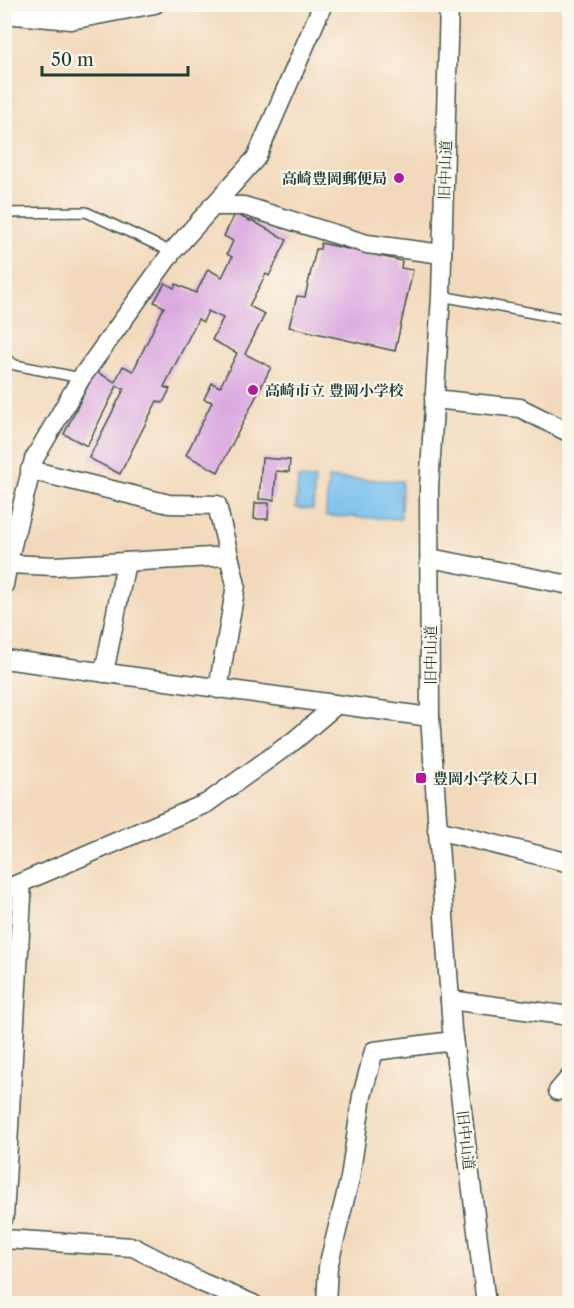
<svg xmlns="http://www.w3.org/2000/svg" width="574" height="1308" viewBox="0 0 574 1308" font-family="'Libre Caslon Text','Noto Serif JP',serif">
	<style>
		.water { fill: #75beed; stroke: #4a7e90; stroke-width: 1.5 }
		.building { fill: #daa7e0 }
		.lines { fill: none; stroke-linecap: round; stroke-linejoin: round }
		.lane-casing { stroke: #3f5448; stroke-width: 12 }
		.street-casing { stroke: #3f5448; stroke-width: 21 }
		.lane { stroke: #fff; stroke-width: 9 }
		.street { stroke: #fff; stroke-width: 18 }
		.poi-dot { fill: #b5179e; stroke: #fbf7ec; stroke-width: 2 }
		.labels { text-anchor: middle; dominant-baseline: central; stroke-width: 4.5; stroke-linejoin: round; paint-order: stroke }
		.street-label { font-size: 15px; fill: #1f3d34; stroke: #fbf7ec }
		.poi-label { font-size: 15px; font-weight: bold; fill: #1f3d34; stroke: #fbf7ec; text-anchor: start }
	</style>
	<rect width="100%" height="100%" fill="#fbf7ec"/>
	<filter id="ink" filterUnits="userSpaceOnUse"><feTurbulence type="fractalNoise" baseFrequency=".0167" numOctaves="2"/><feDisplacementMap in="SourceGraphic" scale="12" xChannelSelector="R" yChannelSelector="G"/><feConvolveMatrix kernelMatrix="1 2 1 2 8 2 1 2 1" color-interpolation-filters="sRGB"/></filter>
	<filter id="wash" filterUnits="userSpaceOnUse"><feTurbulence type="fractalNoise" baseFrequency=".008" numOctaves="4" result="noise"/><feDisplacementMap in="SourceGraphic" scale="24" xChannelSelector="R" yChannelSelector="G"/><feGaussianBlur stdDeviation="1.35" result="paint"/><feColorMatrix in="noise" values="0 0 0 0 0 0 0 0 0 0 0 0 0 0 0 0 0 1.4 0 .05"/><feComposite in="paint" operator="in"/></filter>
	<g filter="url(#wash)">
		<rect width="100%" height="100%" fill="#f3d9bb"/>
		<!-- water -->
		<g class="water">
			<path d="M298 478 315 479 313 509 296 508Z"/>
			<path d="M328 478 402 481 401 519 326 516Z"/>
		</g>
		<g id="blocks">
			<!-- building -->
			<g class="building">
				<path d="M235 214 250 221 251 220 287 240 269 276 266 274 249 306 265 314 245 354 271 367 218 472 186 455 212 402 204 399 212 383 220 387 237 353 212 340 223 318 208 311 203 322 198 319 164 387 170 389 163 403 157 401 120 474 89 458 124 389 117 386 87 446 64 434 95 371 115 382 123 366 133 371 164 307 154 302 165 283 174 288 176 284 196 293 208 269 222 277 232 257 227 254 233 241 224 236Z"/>
				<path d="M321 243 402 261 401 268 413 270 395 351 289 327 297 296 305 297 316 249H320Z"/>
				<path d="M262 458 290 460 289 472 276 471 274 500 259 499Z"/>
				<path d="M255 503H269L268 519H254Z"/>
			</g>
		</g>
	</g>
	<g filter="url(#ink)">
		<use href="#blocks" fill-opacity="0" stroke="#3f5448" stroke-width="1.5"/>
		<g class="lines">
			<!-- lane casing -->
			<g class="lane-casing">
				<g id="lane">
					<path d="M4 213 86 212 172 252"/>
					<path d="M441 296 570 320"/>
					<path d="M4 357 15 365 81 378"/>
				</g>
			</g>
			<!-- street casing -->
			<g class="street-casing">
				<g id="street">
					<path d="M449 4 441 296 429 487 430 717 452 1029 486 1304"/>
					<path d="M4 14 71 20 155 4"/>
					<path d="M212 206H244L367 244 442 254"/>
					<path d="M434 399 520 408 570 433"/>
					<path d="M30 470 169 504 217 505 236 585 218 689"/>
					<path d="M430 558 570 585"/>
					<path d="M8 564 55 566 229 556"/>
					<path d="M4 585 9 557 34 459 81 378 172 252 256 158 323 4"/>
					<path d="M4 659 430 717"/>
					<path d="M104 673 126 562"/>
					<path d="M437 830 570 863"/>
					<path d="M4 890 207 803 295 740 336 705"/>
					<path d="M450 1000 570 1016"/>
					<path d="M558 1091 570 1077"/>
					<path d="M4 1217 22 897 18 884"/>
					<path d="M4 1239 133 1247 203 1283 253 1304"/>
					<path d="M326 1304 328 1267 350 1178 362 1096 374 1051 453 1041"/>
				</g>
			</g>
			<!-- lane -->
			<use href="#lane" class="lane"/>
			<!-- street -->
			<use href="#street" class="street"/>
		</g>
	</g>
	<!-- markers -->
	<g class="poi-dot">
		<circle cx="399" cy="178" r="6"/>
		<circle cx="253" cy="390" r="6"/>
		<rect x="415" y="772" width="12" height="12" rx="3"/>
	</g>
	<g class="labels">
		<!-- street labels -->
		<g class="street-label">
			<text transform="translate(445 170) rotate(-88)">旧中山道</text>
			<text transform="translate(430 655) rotate(-90)">旧中山道</text>
			<text transform="translate(466 1140) rotate(83)">旧中山道</text>
		</g>
		<!-- poi labels -->
		<g class="poi-label">
			<text x="387" y="178" text-anchor="end">高崎豊岡郵便局</text>
			<text x="265" y="390">高崎市立 豊岡小学校</text>
			<text x="433" y="778">豊岡小学校入口</text>
		</g>
	</g>
	<!-- margin -->
	<rect width="574" height="1308" fill="none" stroke="#fbf7ec" stroke-width="24"/>
	<!-- scale -->
	<path d="M42 66v9h146v-9" fill="none" stroke="#1f3d34" stroke-width="3"/>
	<text x="51" y="66" font-size="18" fill="#1f3d34" stroke="#fbf7ec" stroke-width="4.5" paint-order="stroke">50 m</text>
</svg>
